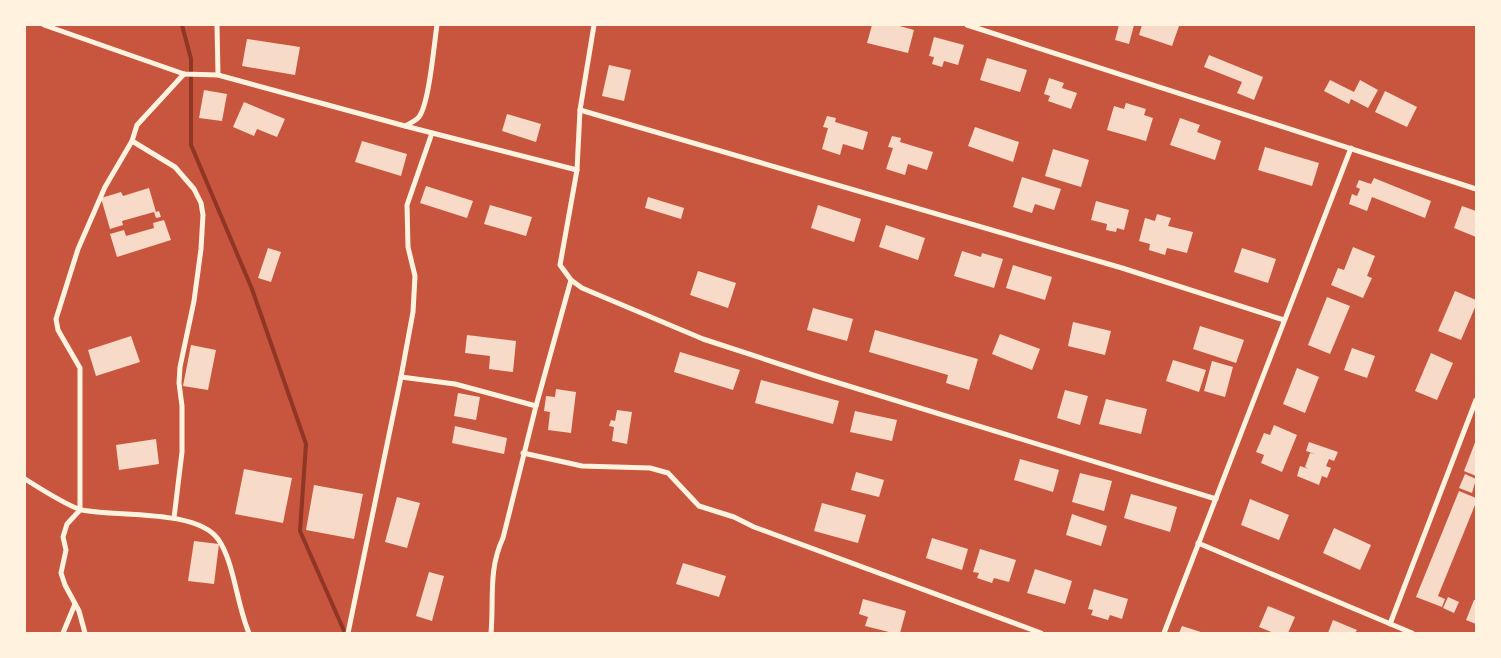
<svg xmlns="http://www.w3.org/2000/svg" width="1501" height="658" viewBox="0 0 1501 658" font-family="'Nunito Sans',sans-serif">
	<style>
		.lines { fill: none; stroke-linecap: round; stroke-linejoin: round }
		.stream { stroke: #8f3625; stroke-width: 4 }
		.building { fill: #f7dbc8 }
		.minor { stroke: #fff3e0; stroke-width: 5 }
	</style>
	<rect width="100%" height="100%" fill="#c8553d"/>
	<g class="lines">
		<!-- stream -->
		<path class="stream" d="M182 25 191 59V145L252 289 306 444 300 531 345 633"/>
	</g>
	<!-- building -->
	<g class="building">
		<path d="M872 25H896L914 30 908 53 867 43Z"/>
		<path d="M1119 25H1134L1129 44 1115 40Z"/>
		<path d="M1142 25H1176L1179 26 1172 46 1139 35Z"/>
		<path d="M934 37 964 45 958 65 944 61 942 67 932 64 934 57 929 56Z"/>
		<path d="M247 39 300 47 295 75 242 66Z"/>
		<path d="M1209 55 1263 77 1254 100 1237 93 1242 82 1204 67Z"/>
		<path d="M987 58 1027 70 1020 92 980 80Z"/>
		<path d="M609 65 631 70 624 101 602 96Z"/>
		<path d="M1049 78 1064 83 1062 88 1077 93 1071 109 1048 101 1050 96 1044 94Z"/>
		<path d="M1330 80 1354 92 1360 80 1378 90 1368 108 1351 99 1349 104 1324 91Z"/>
		<path d="M204 90 227 94 222 121 199 118Z"/>
		<path d="M1385 91 1417 107 1407 127 1375 112Z"/>
		<path d="M244 102 285 119 277 137 257 129 254 136 233 127Z"/>
		<path d="M1126 103 1146 109 1144 115 1153 118 1146 141 1107 130 1114 106 1124 109Z"/>
		<path d="M507 114 541 124 536 142 502 131Z"/>
		<path d="M827 116 836 118 835 122 868 132 863 150 843 144 840 155 822 149 828 128 823 127Z"/>
		<path d="M1180 118 1200 125 1197 132 1221 141 1215 160 1170 145Z"/>
		<path d="M975 127 1019 142 1013 162 968 146Z"/>
		<path d="M892 136 901 138 900 142 933 152 927 170 908 164 905 175 886 169 893 148 888 147Z"/>
		<path d="M362 141 407 154 401 176 355 162Z"/>
		<path d="M1265 147 1319 163 1312 186 1258 170Z"/>
		<path d="M1053 149 1089 160 1081 187 1045 176Z"/>
		<path d="M1022 177 1061 189 1054 210 1035 204 1032 213 1013 207Z"/>
		<path d="M1374 178 1431 201 1425 218 1372 197 1367 211 1349 204 1352 194 1357 196 1360 189 1356 187 1359 180 1371 184Z"/>
		<path d="M426 186 473 201 467 218 420 203Z"/>
		<path d="M149 188 156 212 159 211 161 217 156 218 154 212 122 221 123 225 110 229 101 198 121 192 123 196Z"/>
		<path d="M648 197 684 208 681 219 645 208Z"/>
		<path d="M1096 201 1129 210 1124 230 1117 228 1116 232 1106 230 1107 224 1091 220Z"/>
		<path d="M490 205 532 217 526 236 484 224Z"/>
		<path d="M818 205 861 219 854 242 811 228Z"/>
		<path d="M1462 206 1476 211V237L1454 228Z"/>
		<path d="M1157 214 1171 218 1168 226 1193 232 1187 253 1167 248 1165 255 1149 250 1150 244 1139 241 1145 218 1155 221Z"/>
		<path d="M164 220 171 240 117 257 110 234 124 230 126 236 154 228 153 223Z"/>
		<path d="M886 225 925 238 918 260 879 247Z"/>
		<path d="M1353 247 1375 256 1367 276 1372 278 1363 298 1331 285 1338 268 1344 270Z"/>
		<path d="M268 248 281 252 271 282 258 278Z"/>
		<path d="M1242 248 1276 259 1268 283 1234 272Z"/>
		<path d="M962 251 981 257 982 253 1003 259 994 288 954 276Z"/>
		<path d="M1013 265 1052 277 1045 300 1006 288Z"/>
		<path d="M698 271 736 283 728 308 690 295Z"/>
		<path d="M1455 291 1476 300V305L1461 340 1438 331Z"/>
		<path d="M1327 297 1350 306 1330 354 1308 345Z"/>
		<path d="M813 308 853 319 847 341 807 330Z"/>
		<path d="M1073 322 1111 331 1105 355 1068 346Z"/>
		<path d="M1200 326 1244 340 1236 363 1193 349Z"/>
		<path d="M875 330 978 359 969 390 946 383 948 375 869 352Z"/>
		<path d="M1000 334 1040 349 1032 370 992 354Z"/>
		<path d="M467 335 516 341 513 372 489 369 490 356 465 353Z"/>
		<path d="M131 336 140 362 96 376 88 350Z"/>
		<path d="M191 345 216 350 208 390 183 386Z"/>
		<path d="M1352 348 1375 356 1367 378 1344 370Z"/>
		<path d="M680 352 740 370 733 390 674 372Z"/>
		<path d="M1431 353 1453 363 1437 400 1415 391Z"/>
		<path d="M1173 360 1206 370 1199 392 1166 381Z"/>
		<path d="M1212 361 1233 367 1225 397 1204 391Z"/>
		<path d="M1297 368 1319 377 1305 413 1283 404Z"/>
		<path d="M761 380 839 401 833 424 755 403Z"/>
		<path d="M556 389 576 392 571 433 548 430 550 412 544 411 546 396 555 397Z"/>
		<path d="M1065 390 1088 396 1080 425 1057 418Z"/>
		<path d="M458 393 480 397 476 420 454 416Z"/>
		<path d="M1106 399 1147 409 1141 434 1099 424Z"/>
		<path d="M617 410 632 412 627 444 612 441 614 427 609 426 611 420 615 421Z"/>
		<path d="M855 411 897 420 892 441 850 432Z"/>
		<path d="M1274 425 1297 435 1282 472 1261 463 1264 455 1256 452 1264 433 1270 435Z"/>
		<path d="M455 426 507 438 504 454 452 443Z"/>
		<path d="M156 439 159 464 119 470 116 445Z"/>
		<path d="M1476 440V476L1464 471Z"/>
		<path d="M1309 442 1338 452 1334 461 1329 459 1326 466 1331 468 1327 478 1322 476 1319 485 1297 476 1300 466 1309 469 1305 467 1310 453 1315 454 1306 451Z"/>
		<path d="M1020 459 1059 470 1053 492 1014 480Z"/>
		<path d="M244 469 292 478 283 523 235 514Z"/>
		<path d="M856 472 884 480 879 497 851 490Z"/>
		<path d="M1080 473 1112 481 1104 511 1072 502Z"/>
		<path d="M1465 474 1476 479 1472 493 1459 488Z"/>
		<path d="M314 485 363 494 354 539 306 530Z"/>
		<path d="M1459 491 1476 498V506L1475 505 1438 596 1445 599 1442 607 1416 597Z"/>
		<path d="M1131 494 1177 507 1170 532 1124 518Z"/>
		<path d="M397 497 420 503 407 548 385 542Z"/>
		<path d="M1250 499 1289 515 1279 540 1241 525Z"/>
		<path d="M822 503 866 515 858 543 814 531Z"/>
		<path d="M1072 514 1107 526 1101 546 1066 535Z"/>
		<path d="M1334 528 1371 545 1360 570 1323 553Z"/>
		<path d="M932 538 968 549 962 570 926 558Z"/>
		<path d="M194 541 219 544 214 584 188 581Z"/>
		<path d="M980 549 1016 560 1009 582 994 578 992 583 977 578 979 573 973 572Z"/>
		<path d="M683 563 726 576 719 597 676 584Z"/>
		<path d="M1035 569 1072 581 1065 604 1027 593Z"/>
		<path d="M429 572 444 576 432 621 416 616Z"/>
		<path d="M1094 589 1128 599 1122 619 1110 615 1108 620 1091 615 1093 610 1088 609Z"/>
		<path d="M1448 597 1459 602 1454 613 1443 608Z"/>
		<path d="M863 599 906 611 900 633H893L865 626 868 617 859 614Z"/>
		<path d="M1474 600H1476V624L1466 620Z"/>
		<path d="M1268 606 1295 617 1288 633H1274L1259 627Z"/>
		<path d="M1333 620 1357 630 1355 633H1328Z"/>
		<path d="M1182 626 1204 633H1179Z"/>
	</g>
	<g class="lines">
		<!-- minor -->
		<g class="minor">
			<path d="M44 25 184 74 218 75 405 126 577 170"/>
			<path d="M217 25 218 75"/>
			<path d="M594 25 580 110 577 170 560 265 571 280 582 288 703 339 816 376 1216 499"/>
			<path d="M967 25 1476 189"/>
			<path d="M580 110 1122 268 1284 320"/>
			<path d="M405 126C409 124 415 121 418 118 429 107 434 44 437 25"/>
			<path d="M132 141 175 167 194 189 201 203 203 215 201 249 194 301 180 367 179 383 182 406V452L174 518"/>
			<path d="M401 377 455 384 536 406 571 280"/>
			<path d="M523 453 582 466 650 468 668 473 699 506 734 517 754 527 1041 633"/>
			<path d="M25 479C36 486 70 507 82 510 117 517 196 509 218 539 234 561 237 606 249 633"/>
			<path d="M1198 543 1412 633"/>
			<path d="M1390 624 1476 400"/>
			<path d="M63 633 75 604"/>
			<path d="M85 633 79 611 65 585 61 573 66 550 63 537 67 524 80 510V368L58 330 56 319 78 249 105 187 132 141 137 125 184 74"/>
			<path d="M348 633 401 377 413 312 415 276 408 247 407 205 432 133"/>
			<path d="M491 633C494 599 488 570 503 538L536 406"/>
			<path d="M1164 633 1351 148"/>
		</g>
	</g>
	<!-- border -->
	<rect width="1501" height="658" fill="none" stroke="#fff3e0" stroke-width="52"/>
</svg>
